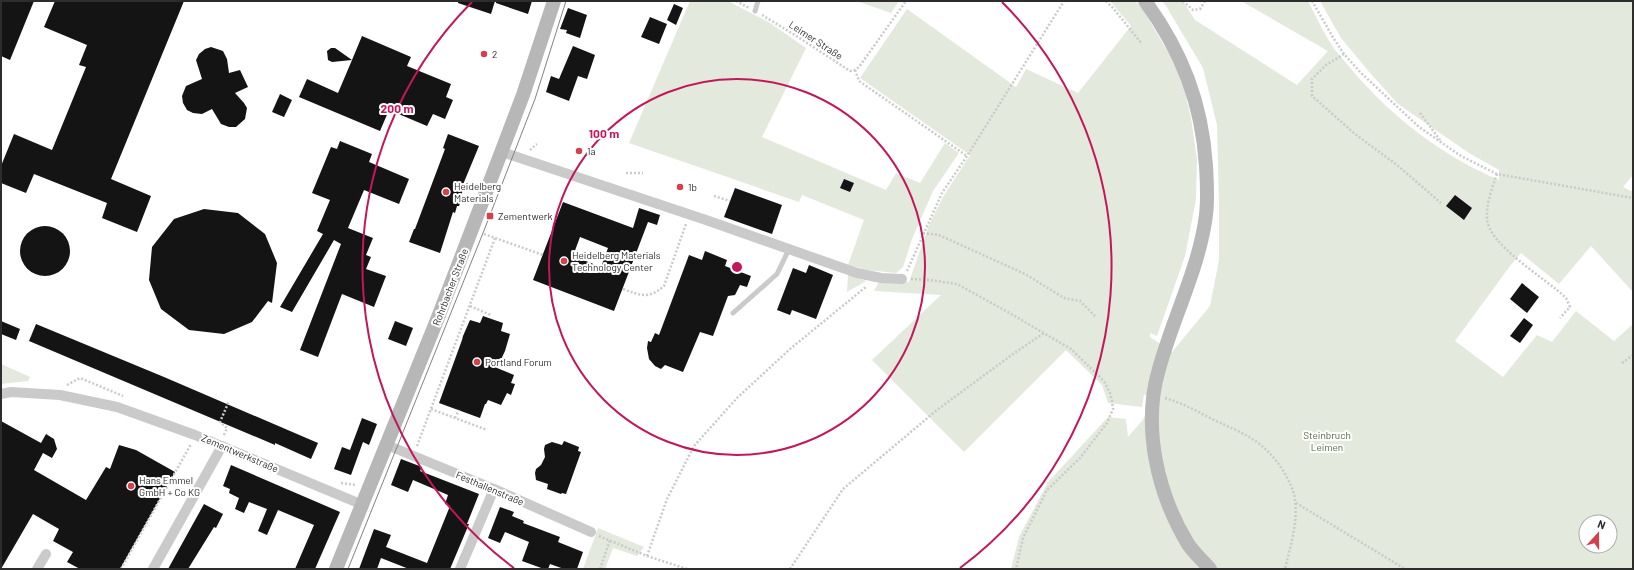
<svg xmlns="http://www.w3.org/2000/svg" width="1634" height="570" viewBox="0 0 1634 570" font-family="Barlow,sans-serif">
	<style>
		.green { fill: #e3e9dc; fill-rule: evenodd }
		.building { fill: #141414; fill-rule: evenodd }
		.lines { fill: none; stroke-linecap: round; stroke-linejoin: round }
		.path { stroke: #cacaca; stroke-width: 2.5; stroke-dasharray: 2 2; stroke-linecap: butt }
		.service { stroke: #cacaca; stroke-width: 5 }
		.minor { stroke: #cacaca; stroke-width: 10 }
		.secondary { stroke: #b7b7b7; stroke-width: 14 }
		.tram { stroke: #828282; stroke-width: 1 }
		.ring { fill: none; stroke: #c2185b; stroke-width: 2 }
		.poi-dot { fill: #d3404e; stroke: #fff; stroke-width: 1.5 }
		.labels { text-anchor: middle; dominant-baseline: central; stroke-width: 4; stroke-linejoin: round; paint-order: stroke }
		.street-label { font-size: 10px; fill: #2d2d2d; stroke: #fff }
		.poi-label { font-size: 10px; fill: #2d2d2d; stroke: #fff; text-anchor: start }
		.park-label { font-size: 10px; fill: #51643f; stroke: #fff }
		.centre { fill: #c2185b; stroke: #fff; stroke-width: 2 }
		.ring-label { font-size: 12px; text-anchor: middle; font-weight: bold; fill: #c2185b; stroke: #fff; stroke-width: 4; stroke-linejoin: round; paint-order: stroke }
	</style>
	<rect width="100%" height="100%" fill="#fff"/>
	<!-- green -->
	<g class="green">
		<path d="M690 1H728L770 23 806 48 762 137 886 190 896 173 920 183 945 143 959 153 933 191 912 239 903 267 896 273 868 270 848 265 864 220 802 195 799 202 629 143Z"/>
		<path d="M856 1H899L891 13Z"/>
		<path d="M1110 1H1135L1142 8 1181 74 1191 118 1197 159 1196 199 1185 256 1157 336 1150 333V337L1172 352 1210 306 1219 260V203L1217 125 1203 68 1166 6 1162 1H1183L1195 20 1297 85 1328 51 1241 1H1308C1316 16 1323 32 1333 47 1338 55 1346 62 1352 70 1392 117 1442 156 1499 180V170L1469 153 1398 104 1370 73 1341 38 1320 1H1631L1633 4V175L1623 187 1633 192V292L1591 246 1559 284 1521 253 1510 266 1455 341 1503 377 1537 335 1552 342 1576 311 1614 341 1633 324V569H1011L1019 537 1048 482 1108 417 1126 419 1128 437 1142 421 1154 401 1144 394 1142 407 1108 403 1102 385 1066 350 964 452 872 360 941 295 874 291 880 280 909 282 929 225 943 197 970 155 860 78 907 9 1016 87 1026 69 1078 93 1131 26ZM1586 522H1610V546H1586Z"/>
		<path d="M848 274 866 281 847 292Z"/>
		<path d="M1 364 30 377 28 381 1 384Z"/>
		<path d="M598 528 644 547 637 556 613 548 605 569H583Z"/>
	</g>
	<!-- building -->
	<g class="building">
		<path d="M1 1H34L10 60 1 56Z"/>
		<path d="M55 1H184L111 179 151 196 137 232 102 218 107 203 34 174 26 193 1 183V166L14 134 52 150 86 67 79 65 87 45 44 27Z"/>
		<path d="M458 1H495L491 14 458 3Z"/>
		<path d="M496 1H532L528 14 496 3Z"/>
		<path d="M674 4 683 8 676 25 667 20Z"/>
		<path d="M568 8 587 15 580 38 566 33 567 30 560 29Z"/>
		<path d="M650 17 667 24 659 44 641 37Z"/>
		<path d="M362 36 411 57 407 66 451 84 446 97 453 100 445 119 433 114 427 126 389 110 380 131 299 97 307 79 338 93 352 60 332 62 328 60 327 51 331 48H335L352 60Z"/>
		<path d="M573 46 595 55 587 79 578 76 569 101 546 92 551 76 559 79Z"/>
		<path d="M211 47 223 51 227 59 229 73 240 70 248 87 235 93 244 103 247 108 245 119 236 127H229L221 124 212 109 202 114 193 113 187 110 183 103 182 96 186 86 202 79 196 60 199 54 205 49Z"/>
		<path d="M280 94 292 100 284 117 272 112Z"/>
		<path d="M448 134 479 146 462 187 464 188 461 195 463 196 459 206H457L455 213 453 212 440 253 409 242 414 229H415L445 149 443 148Z"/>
		<path d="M340 141 372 154 369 162 409 179 399 204 364 190 348 228 373 238 366 255 371 257 366 269 386 276 374 307 342 294 318 357 300 350 341 244 334 240 292 312 280 307 323 234 317 231 330 200 312 193 331 147 337 149Z"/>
		<path d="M844 179 854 183 850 192 840 188Z"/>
		<path d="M735 188 782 205 772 234 724 217Z"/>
		<path d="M1455 195 1472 208 1464 220 1446 206Z"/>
		<path d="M563 202 633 228 639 208 660 215 657 225 648 222 614 311 533 280ZM580 237 608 248 601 267 573 256Z"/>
		<path d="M204 209 238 213 265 234 277 263 272 303 268 301 252 322 224 334 189 330 161 309 149 280 152 247 174 219Z"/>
		<circle cx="45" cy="251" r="25"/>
		<path d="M705 251 727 260 725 266 751 276 747 287 740 285 735 295 728 296 713 336 700 332 683 372 665 365 661 369 655 366 649 359 647 348 648 341 651 342 655 333 659 335 689 255 702 260Z"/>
		<path d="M809 265 833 275 816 319 792 310 790 315 777 310 793 268 806 273Z"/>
		<path d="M1522 283 1539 297 1527 313 1510 299Z"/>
		<path d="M483 316 503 323 501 331 510 334 505 351 497 368 514 375 511 383 515 384 511 395 507 393 501 405 488 400 486 404H485L480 418 439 403 462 340 463 336 470 320 480 323Z"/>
		<path d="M1524 318 1533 325 1520 343 1510 336Z"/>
		<path d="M1 321 20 329 16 340 1 334Z"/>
		<path d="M395 321 413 328 406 346 388 339Z"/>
		<path d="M36 324 164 377 318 443 311 459 275 443V445L29 341Z"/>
		<path d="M362 418 377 424 369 445 363 442 351 475 334 469 342 447 350 450Z"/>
		<path d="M1 421 41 443 46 434 54 439 57 449 52 458 43 453 34 470 86 500 106 467 110 469 119 445 136 450 175 472 120 569H80L67 562 73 552 53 541 59 529 33 514 1 569Z"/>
		<path d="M564 441 579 447 578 451 581 452 566 494 562 493 561 494 547 489 548 484 536 480 535 473 536 469 541 465 545 457 544 449 545 445 552 442 562 445Z"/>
		<path d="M401 459 422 467 420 471 479 494 467 524H469L450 569H409L381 558 377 569H359L374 529 391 535 386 547 427 563 450 506 445 504 448 495 413 480 408 492 391 485Z"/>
		<path d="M231 465 340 512 315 569H295L314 525 278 510 267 535 258 531 267 509 249 502 244 513 235 509 239 498 229 493 230 489 223 486Z"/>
		<path d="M204 504 223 514 216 528 214 527 188 569H168Z"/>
		<path d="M500 507 514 512 512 516 524 521 523 523 560 537 558 542 583 552 577 569H564L550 564 548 569H544L522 561 529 542 505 532 500 543 488 538Z"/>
	</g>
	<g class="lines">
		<!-- path -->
		<g class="path">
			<path d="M736 1 749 8"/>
			<path d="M1106 1 1113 8 1142 44"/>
			<path d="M1183 1 1193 10 1200 9 1205 1"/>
			<path d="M1312 1 1334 39 1344 54 1360 72 1419 127 1461 156 1497 174 1633 198"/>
			<path d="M762 15 798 37 850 71 855 70 859 67 906 1"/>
			<path d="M1344 54 1326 65 1312 79V96L1355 134 1397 165 1441 203"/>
			<path d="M855 70 859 81 967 156"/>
			<path d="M1420 113 1440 140"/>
			<path d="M530 150 537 144"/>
			<path d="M626 173H643"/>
			<path d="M1497 174C1492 188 1486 204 1487 219 1489 246 1547 279 1566 298L1570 307 1560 318"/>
			<path d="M714 196 730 201"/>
			<path d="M923 233 939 235 1025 274 1064 298 1080 301 1095 316"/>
			<path d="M484 234 543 255"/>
			<path d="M907 271 942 193 967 156 1064 1"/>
			<path d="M911 279 930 280 957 284 1006 311 1071 349 1100 377 1105 383 1110 393 1112 401 1113 409 1107 423 1080 458 1047 490 1023 538 1016 569"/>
			<path d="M623 289C640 295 648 300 664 286L686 224"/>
			<path d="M470 306 491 315"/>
			<path d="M1622 363 1633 355"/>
			<path d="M67 385 80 378 123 396"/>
			<path d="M1165 398C1182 403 1197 411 1212 419 1244 434 1264 440 1284 472 1289 481 1294 490 1295 500 1298 524 1290 547 1285 569"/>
			<path d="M431 409 487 430"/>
			<path d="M455 418 459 410"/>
			<path d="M224 435 227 428 220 422 229 401"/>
			<path d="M417 446 495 238"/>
			<path d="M341 483 356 485"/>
			<path d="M1296 503 1405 569"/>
			<path d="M599 536 647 556 687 569"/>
			<path d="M647 556 667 499 694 446 737 398 790 349 867 286"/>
			<path d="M121 569 191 444"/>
			<path d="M600 569 610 540"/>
			<path d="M790 569 843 489 937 410 1013 354 1044 333"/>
		</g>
		<!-- service -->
		<g class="service">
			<path d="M755 11 758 1"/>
			<path d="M733 313 777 274 789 249"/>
		</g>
		<!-- minor -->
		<g class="minor">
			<path d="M502 152 706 220 857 273 881 278 902 279"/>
			<path d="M1 394 11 392 60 395 117 407 195 435 363 505"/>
			<path d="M387 445 494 489 591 532"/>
			<path d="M37 569 46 554"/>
			<path d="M153 569 222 446"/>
			<path d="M460 569 494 489"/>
		</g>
		<!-- secondary -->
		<g class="secondary">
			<path d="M1145 1C1182 52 1202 103 1206 166 1207 183 1208 198 1206 215 1199 269 1173 317 1159 369 1142 426 1157 493 1188 544 1194 553 1203 561 1210 569"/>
			<path d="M336 569 437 320 472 229 523 95 554 1"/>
		</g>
		<!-- tram -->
		<path class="tram" d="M348 569 483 233 535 99 566 1"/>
	</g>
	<!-- distance rings -->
	<g class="ring">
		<circle cx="737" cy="267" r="188"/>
		<path d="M514 568A375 375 0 0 1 472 2M1002 2A375 375 0 0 1 960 568"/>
	</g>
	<!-- markers -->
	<g class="poi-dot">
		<circle cx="484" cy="54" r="4"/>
		<circle cx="579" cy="151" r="4"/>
		<circle cx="680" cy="187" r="4"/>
		<circle cx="446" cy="192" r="4"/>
		<rect x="486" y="212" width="8" height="8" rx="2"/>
		<circle cx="564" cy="261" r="4"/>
		<circle cx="477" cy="362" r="4"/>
		<circle cx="131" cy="486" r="4"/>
	</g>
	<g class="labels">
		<!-- street labels -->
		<g class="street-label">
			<text transform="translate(816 40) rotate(33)">Leimer Straße</text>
			<text transform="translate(450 287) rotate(-69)">Rohrbacher Straße</text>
			<text transform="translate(240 453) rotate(23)">Zementwerkstraße</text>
			<text transform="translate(490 488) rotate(23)">Festhallenstraße</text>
		</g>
		<!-- poi labels -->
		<g class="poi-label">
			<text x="492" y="54">2</text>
			<text x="587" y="151">1a</text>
			<text x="454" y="186">Heidelberg<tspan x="454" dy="12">Materials</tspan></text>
			<text x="688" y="187">1b</text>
			<text x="498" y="216">Zementwerk</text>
			<text x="572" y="255">Heidelberg Materials<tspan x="572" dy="12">Technology Center</tspan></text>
			<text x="485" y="362">Portland Forum</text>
			<text x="139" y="480">Hans Emmel<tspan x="139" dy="12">GmbH + Co KG</tspan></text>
		</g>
		<!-- park labels -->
		<g class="park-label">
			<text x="1327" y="435">Steinbruch<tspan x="1327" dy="12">Leimen</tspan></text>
		</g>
	</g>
	<circle cx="737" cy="267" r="6" class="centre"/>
	<g class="ring-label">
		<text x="397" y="113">200 m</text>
		<text x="604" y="138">100 m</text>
	</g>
	<!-- border -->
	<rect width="1634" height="570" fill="none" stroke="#2d2d2d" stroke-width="4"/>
	<!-- north arrow -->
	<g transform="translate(1598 534) rotate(21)"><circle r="19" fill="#ffffff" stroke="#ababab"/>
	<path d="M0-3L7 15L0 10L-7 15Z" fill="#d3404e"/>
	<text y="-6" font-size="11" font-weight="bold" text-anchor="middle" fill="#2d2d2d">N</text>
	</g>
</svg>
